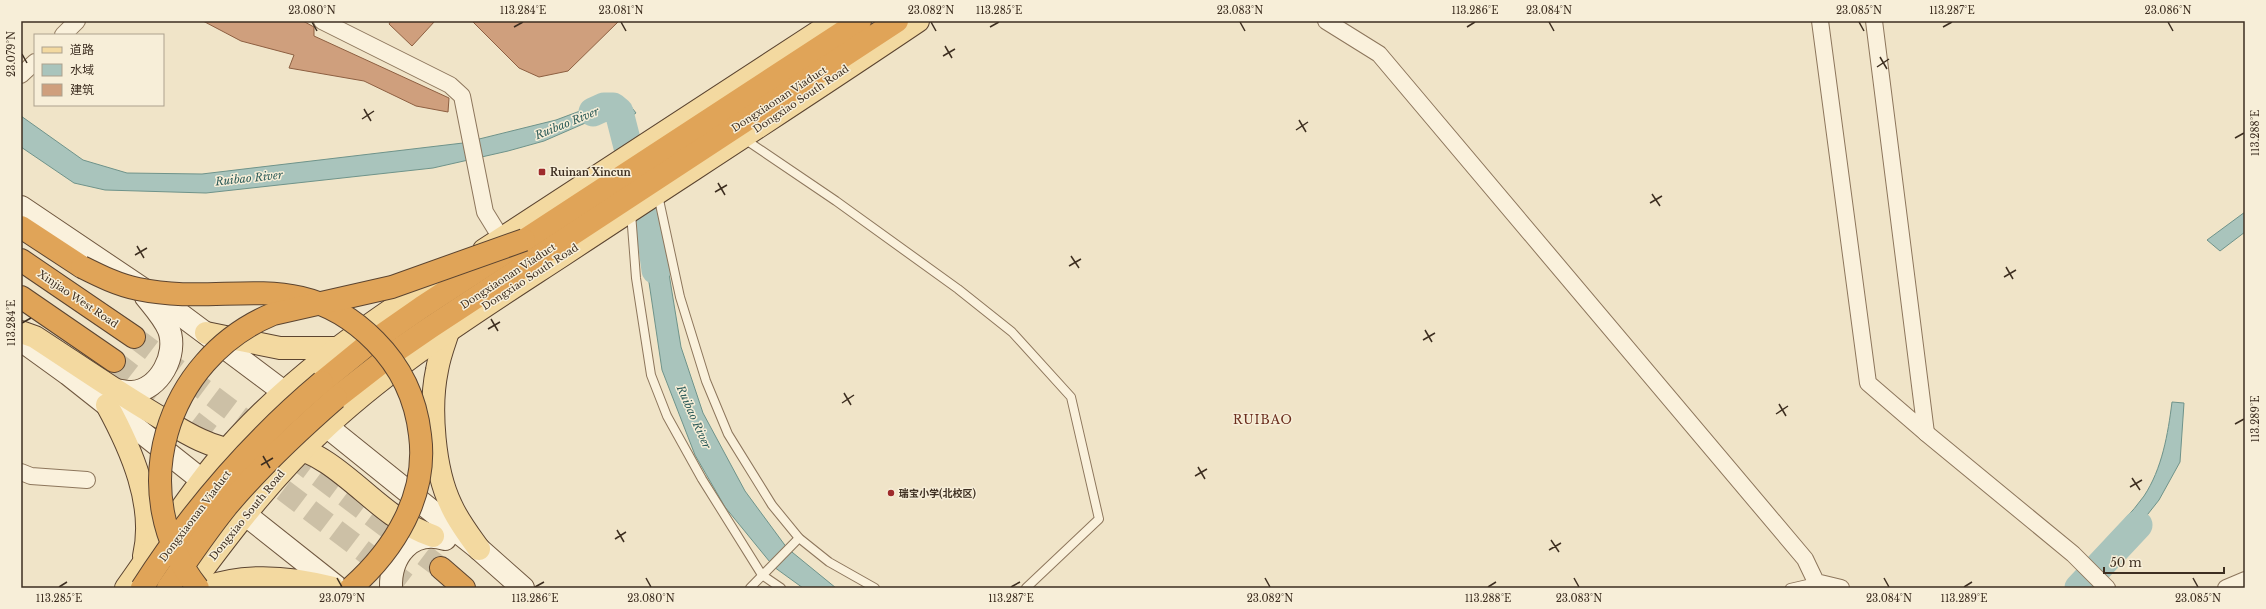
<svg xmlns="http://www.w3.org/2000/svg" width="2266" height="609" viewBox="0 0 2266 609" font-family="'Libre Baskerville','Noto Sans SC',serif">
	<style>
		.water { fill: #a9c4bc; stroke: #6f938a }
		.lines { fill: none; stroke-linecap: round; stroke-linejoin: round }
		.river { stroke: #a9c4bc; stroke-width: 29 }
		.building { fill: #cf9f7d; stroke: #8d5f41 }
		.highway-tunnel { stroke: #ccc0a6; stroke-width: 22; stroke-dasharray: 22 11; stroke-linecap: butt }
		.lane-casing { stroke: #8d765c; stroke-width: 10 }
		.street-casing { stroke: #8d765c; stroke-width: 18 }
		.secondary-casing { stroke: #6f573f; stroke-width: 24 }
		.primary-casing { stroke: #5b4430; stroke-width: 24 }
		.highway-casing { stroke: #5b4430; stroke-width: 24 }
		.lane { stroke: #faf1dc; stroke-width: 8 }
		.street { stroke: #faf1dc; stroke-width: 16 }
		.secondary { stroke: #faf1dc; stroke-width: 22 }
		.primary { stroke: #f3d9a0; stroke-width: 22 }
		.highway { stroke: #e0a458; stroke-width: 22 }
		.highway-bridge-casing { stroke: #5b4430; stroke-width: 24; stroke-linecap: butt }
		.highway-bridge { stroke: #e0a458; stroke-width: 22 }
		.ticks { fill: none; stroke: #3d2e20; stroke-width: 1.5 }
		.poi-dot { fill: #9e2a2b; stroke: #f7eed8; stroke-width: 1.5 }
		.labels { text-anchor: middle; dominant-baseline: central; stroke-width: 3; stroke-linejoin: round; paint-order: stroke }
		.street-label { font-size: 10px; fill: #3d2e20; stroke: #f7eed8 }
		.poi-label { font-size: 10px; font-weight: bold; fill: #3d2e20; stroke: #f7eed8; text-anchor: start }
		.water-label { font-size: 11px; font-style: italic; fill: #2f5d5a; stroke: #f7eed8 }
		.quarter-label { font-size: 12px; letter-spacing: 1px; fill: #6b2e1e; stroke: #f7eed8 }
		.neatline { fill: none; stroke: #3d2e20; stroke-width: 1.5 }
		.ticks-label { font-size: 10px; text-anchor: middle; fill: #3d2e20 }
	</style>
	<rect width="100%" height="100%" fill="#f0e4c8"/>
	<!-- water -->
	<g class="water">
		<path d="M612 99 626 100 636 113 615 127 606 114 544 141 508 151 433 168 206 193 105 190 74 183 21 147V116L83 160 127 173 202 174 463 143 556 120Z"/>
		<path d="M2245 212V232L2220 251 2207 240Z"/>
		<path d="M661 225 681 347 703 413 745 491 787 548 836 588H803L774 567 725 507 695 455 662 370 642 235Z"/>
		<path d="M2172 402 2184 403 2180 462 2159 500 2114 557 2103 543C2116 528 2132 513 2144 496 2162 469 2168 434 2172 402Z"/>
		<path d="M2079 574 2089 588H2069Z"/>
	</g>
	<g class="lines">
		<!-- river -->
		<g class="river">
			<path d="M593 112 604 107H613L619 112 652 241 656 270"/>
			<path d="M2079 588 2138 525"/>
		</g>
	</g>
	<!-- building -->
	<g class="building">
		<path d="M203 21H303L314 27V36L449 98 448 112 416 106 364 81 289 68 294 55 241 41Z"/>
		<path d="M391 21H435L412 46 389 24Z"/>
		<path d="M472 21H619L568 71 539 77 519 68Z"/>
	</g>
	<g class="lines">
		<!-- highway-tunnel -->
		<g class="highway-tunnel">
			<path d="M134 337 441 568"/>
			<path d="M114 361 226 447"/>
			<path d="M257 470 412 588"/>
		</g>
		<!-- lane casing -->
		<g class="lane-casing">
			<g id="lane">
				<path d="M743 138 836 201 958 289 1012 332 1071 397 1099 519 1026 588"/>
				<path d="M658 195 680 297 706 381 728 434 772 505 799 538 829 562 875 588"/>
				<path d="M631 213 636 278 651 375 667 416 702 479 762 575 781 588"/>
				<path d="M750 588 799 538"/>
				<path d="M1790 588 1816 582"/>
			</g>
		</g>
		<!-- street casing -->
		<g class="street-casing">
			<g id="street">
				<path d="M322 21 450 85 462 96 485 212 501 238"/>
				<path d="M1326 21 1379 54 1805 559 1816 582 1841 588"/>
				<path d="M1820 21 1868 383 1926 433 1874 21"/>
				<path d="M63 35 77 21"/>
				<path d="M21 75 35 62"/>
				<path d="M1926 433 2073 554 2107 588"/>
				<path d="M21 472 31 476 87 480"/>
				<path d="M2226 588 2245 580"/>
			</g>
		</g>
		<!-- secondary casing -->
		<g class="secondary-casing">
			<g id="secondary">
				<path d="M21 207 177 312 284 392 479 549 523 588"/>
				<path d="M21 340 68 374 338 588"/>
				<path d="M113 390C119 390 126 392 132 392 160 390 178 354 169 330 164 318 154 307 146 297"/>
				<path d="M391 588C390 556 411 529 445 539"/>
			</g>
		</g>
		<!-- primary casing -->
		<g class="primary-casing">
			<g id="primary">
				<path d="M484 250 835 21"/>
				<path d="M21 332 35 337C75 363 115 391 156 415 183 431 208 448 239 451"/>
				<path d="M448 332C444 344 439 357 437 370 429 408 434 470 451 505 458 521 469 535 479 549"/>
				<path d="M206 333 280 348H338"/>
				<path d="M107 405C131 449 156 505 144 556"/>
				<path d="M289 447C324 450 364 495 393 515 405 524 419 531 433 536"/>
				<path d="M126 588C157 545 184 501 218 460 283 382 366 325 451 270"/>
				<path d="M189 588C232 530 275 473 328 425 400 359 482 308 563 255 681 177 801 100 918 21"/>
				<path d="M204 588C245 573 291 577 333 588"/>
			</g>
		</g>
		<!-- highway casing -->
		<g class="highway-casing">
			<g id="highway">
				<path d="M21 227 82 267"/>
				<path d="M21 260 134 337"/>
				<path d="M21 297 114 361"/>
				<path d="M322 382 366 346 422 307 860 21"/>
				<path d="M336 398 399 349 431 327 897 21"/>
				<path d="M441 568 464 588"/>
			</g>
		</g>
		<!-- lane -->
		<use href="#lane" class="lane"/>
		<!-- street -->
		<use href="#street" class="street"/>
		<!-- secondary -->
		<use href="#secondary" class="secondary"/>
		<!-- primary -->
		<use href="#primary" class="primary"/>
		<!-- highway -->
		<use href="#highway" class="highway"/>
		<!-- highway-bridge casing -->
		<g class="highway-bridge-casing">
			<g id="highway-bridge">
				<path d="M82 267C100 276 118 285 138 289 227 308 299 264 375 341 401 367 416 399 420 435 428 495 395 549 351 588"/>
				<path d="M142 588C192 510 252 441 322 382"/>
				<path d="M168 588C187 560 206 532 227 506 260 467 297 432 336 398"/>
				<path d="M198 588C123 494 165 359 273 314L392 287 524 240"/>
			</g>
		</g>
		<!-- highway-bridge -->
		<use href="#highway-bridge" class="highway-bridge"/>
	</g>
	<!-- ticks -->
	<path class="ticks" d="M312 22 317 31M621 22 626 31M931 22 936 31M1240 22 1245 31M1549 22 1554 31M1859 22 1864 31M2168 22 2173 31M514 27 523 22M990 27 999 22M1467 27 1475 22M1943 27 1952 22M945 46 952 58M22 54 27 63M943 56 955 49M1880 57 1887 69M1877 67 1889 59M364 109 371 121M362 119 374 111M1299 120 1306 132M1296 130 1308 122M2235 138 2244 133M718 183 725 195M715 192 727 185M1652 194 1660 206M1650 203 1662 196M137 246 144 258M135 255 147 248M1071 256 1079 268M1069 266 1081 259M2006 267 2013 279M2004 277 2016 270M491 319 498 331M22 323 31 318M488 329 500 322M1425 330 1432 342M1423 340 1435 333M844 393 851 405M842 403 854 395M1779 404 1786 416M1776 414 1788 406M2235 424 2244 419M263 456 270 468M261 465 273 458M1198 467 1205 479M1195 476 1207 469M2132 478 2140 490M2130 487 2142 480M617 530 624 542M615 539 626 532M1551 540 1559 552M1549 550 1561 543M337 578 342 587M646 578 651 587M1265 578 1270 587M1574 578 1579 587M1884 578 1889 587M2193 578 2198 587M59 587 67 582M535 587 544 582M1011 587 1020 582M1488 587 1496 582M1964 587 1972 582"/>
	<!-- markers -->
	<g class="poi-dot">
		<rect x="538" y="168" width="8" height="8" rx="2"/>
		<circle cx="891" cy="493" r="4"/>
	</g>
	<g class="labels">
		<!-- street labels -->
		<g class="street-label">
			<text transform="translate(779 99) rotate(-33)">Dongxiaonan Viaduct</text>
			<text transform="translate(801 99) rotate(-34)">Dongxiao South Road</text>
			<text transform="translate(508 276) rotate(-33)">Dongxiaonan Viaduct</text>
			<text transform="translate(530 277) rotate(-33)">Dongxiao South Road</text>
			<text transform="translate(78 299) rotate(34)">Xinjiao West Road</text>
			<text transform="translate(247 515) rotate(-51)">Dongxiao South Road</text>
			<text transform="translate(195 516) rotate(-53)">Dongxiaonan Viaduct</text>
		</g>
		<!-- poi labels -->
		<g class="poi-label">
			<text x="550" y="172">Ruinan Xincun</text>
			<text x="899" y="493">瑞宝小学(北校区)</text>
		</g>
		<!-- water labels -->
		<g class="water-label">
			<text transform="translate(567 123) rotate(-22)">Ruibao River</text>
			<text transform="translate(249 178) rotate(-6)">Ruibao River</text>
			<text transform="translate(694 417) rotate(66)">Ruibao River</text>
		</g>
		<!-- quarter labels -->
		<g class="quarter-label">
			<text x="1263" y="419">RUIBAO</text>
		</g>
	</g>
	<!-- border -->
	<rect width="2266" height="609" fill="none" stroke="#f7eed8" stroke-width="44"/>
	<!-- legend -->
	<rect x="34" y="34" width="130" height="72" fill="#f7eed8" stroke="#ada18e"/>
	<rect x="42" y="47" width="20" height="6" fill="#f3d9a0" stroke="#ada18e"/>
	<text x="70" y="54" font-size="12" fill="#3d2e20">道路</text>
	<rect x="42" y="64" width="20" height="12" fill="#a9c4bc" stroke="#ada18e"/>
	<text x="70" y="74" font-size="12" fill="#3d2e20">水域</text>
	<rect x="42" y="84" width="20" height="12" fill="#cf9f7d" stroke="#ada18e"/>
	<text x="70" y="94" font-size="12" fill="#3d2e20">建筑</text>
	<!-- scale -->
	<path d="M2104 567v6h120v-6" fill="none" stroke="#3d2e20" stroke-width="2"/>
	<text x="2110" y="567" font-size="12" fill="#3d2e20" stroke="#f7eed8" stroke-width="3" paint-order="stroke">50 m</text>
	<rect x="22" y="22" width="2222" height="565" class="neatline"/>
	<g class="ticks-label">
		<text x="312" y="14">23.080°N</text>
		<text x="523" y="14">113.284°E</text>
		<text x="621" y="14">23.081°N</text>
		<text x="931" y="14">23.082°N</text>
		<text x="999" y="14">113.285°E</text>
		<text x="1240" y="14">23.083°N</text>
		<text x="1475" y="14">113.286°E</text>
		<text x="1549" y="14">23.084°N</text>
		<text x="1859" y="14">23.085°N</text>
		<text x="1952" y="14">113.287°E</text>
		<text x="2168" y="14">23.086°N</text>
		<text transform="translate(11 54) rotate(-90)" y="4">23.079°N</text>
		<text transform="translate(2255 133) rotate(-90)" y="4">113.288°E</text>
		<text transform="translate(11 323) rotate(-90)" y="4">113.284°E</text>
		<text transform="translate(2255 419) rotate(-90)" y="4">113.289°E</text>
		<text x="59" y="602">113.285°E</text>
		<text x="342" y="602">23.079°N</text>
		<text x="535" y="602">113.286°E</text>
		<text x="651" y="602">23.080°N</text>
		<text x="1011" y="602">113.287°E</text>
		<text x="1270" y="602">23.082°N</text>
		<text x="1488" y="602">113.288°E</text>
		<text x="1579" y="602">23.083°N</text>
		<text x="1889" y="602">23.084°N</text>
		<text x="1964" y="602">113.289°E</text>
		<text x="2198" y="602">23.085°N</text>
	</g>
</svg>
